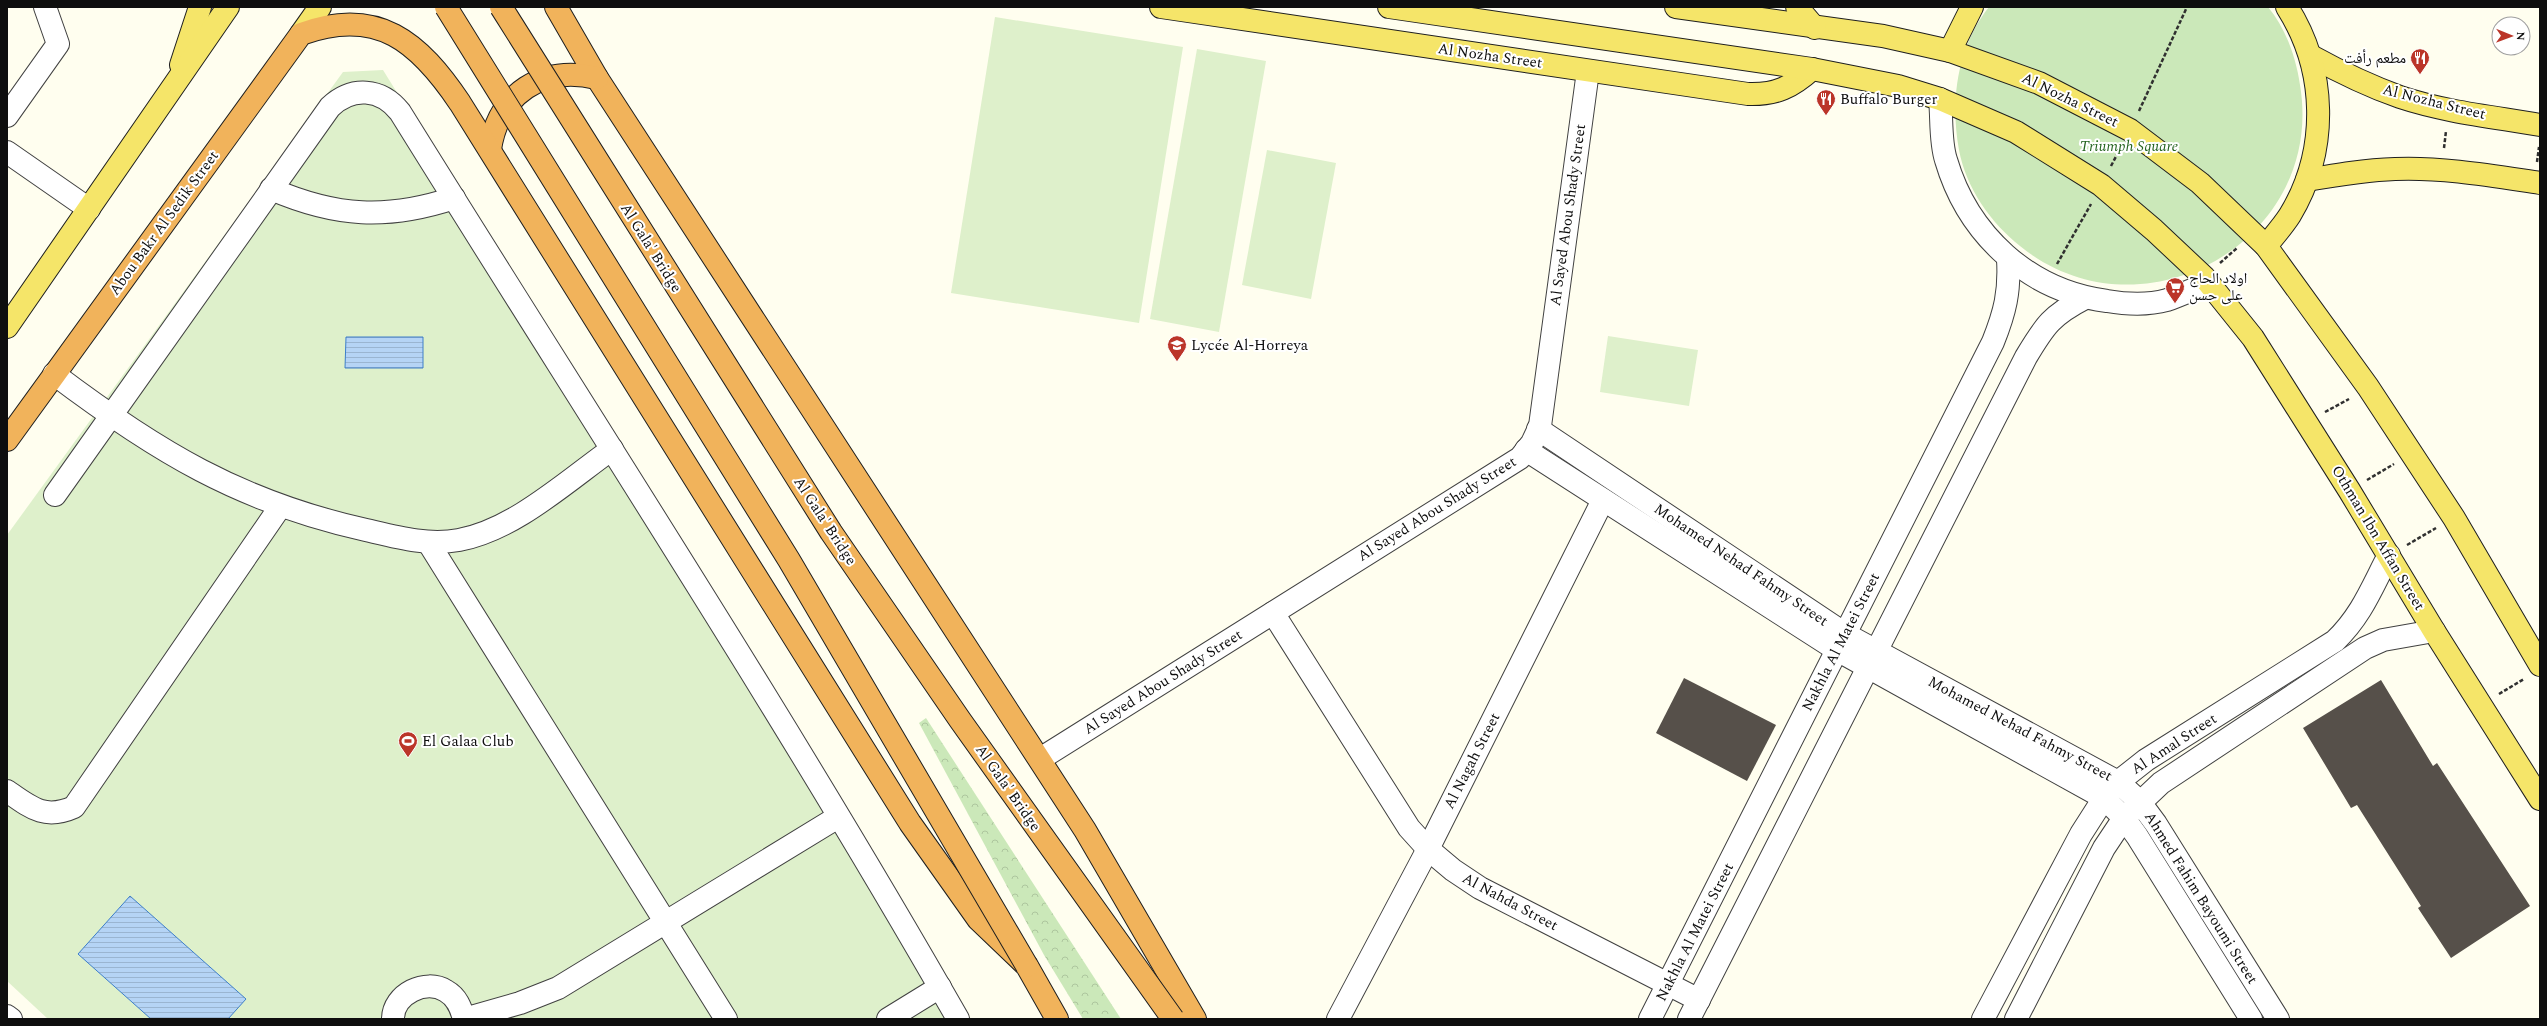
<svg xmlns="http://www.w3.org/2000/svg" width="2547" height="1026" viewBox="0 0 2547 1026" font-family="Spectral,'Noto Naskh Arabic',serif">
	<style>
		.park { fill: url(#park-crowns) }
		.garden { fill: #cbe8b9 }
		.pitch { fill: #def0cb }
		.water { fill: url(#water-rules); stroke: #3e7fca }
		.building { fill: #56504a }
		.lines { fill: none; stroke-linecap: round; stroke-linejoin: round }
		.minor-casing { stroke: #414141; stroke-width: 24 }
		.major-casing { stroke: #1f1f1f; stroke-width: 24 }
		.highway-casing { stroke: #1f1f1f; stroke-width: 24 }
		.path { stroke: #303030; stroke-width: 2.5; stroke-dasharray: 4 2; stroke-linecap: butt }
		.minor { stroke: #fff; stroke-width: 22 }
		.major { stroke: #f5e569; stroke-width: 22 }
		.highway { stroke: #f1b35b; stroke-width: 22 }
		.highway-bridge-casing { stroke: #1f1f1f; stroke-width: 24; stroke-linecap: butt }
		.highway-bridge { stroke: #f1b35b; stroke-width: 22 }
		.labels { text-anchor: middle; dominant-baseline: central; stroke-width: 4; stroke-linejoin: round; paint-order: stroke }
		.street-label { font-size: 15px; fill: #0e0e0e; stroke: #fff }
		.poi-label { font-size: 15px; fill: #0e0e0e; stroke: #fff; text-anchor: start }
		.park-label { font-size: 15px; font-style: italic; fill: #25641f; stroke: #fff }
	</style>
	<defs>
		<pattern id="park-crowns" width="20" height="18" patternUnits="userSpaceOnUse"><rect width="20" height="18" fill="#cbe8b9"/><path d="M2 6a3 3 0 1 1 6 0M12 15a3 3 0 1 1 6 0" fill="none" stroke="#adc69e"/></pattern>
		<pattern id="water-rules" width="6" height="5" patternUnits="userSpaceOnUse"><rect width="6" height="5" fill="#b5d4f5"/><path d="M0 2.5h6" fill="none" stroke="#9ab5d1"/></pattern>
	</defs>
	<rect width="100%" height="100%" fill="#fffeef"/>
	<!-- park -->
	<path class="park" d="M926 718 1121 1019H1083L1044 955 919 723Z"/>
	<!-- garden -->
	<path class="garden" d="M1989 7H2268C2286 29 2296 57 2300 85 2326 240 2142 345 2020 246 1991 223 1966 188 1959 150 1950 101 1957 47 1989 7Z"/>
	<!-- pitch -->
	<g class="pitch">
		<path d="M995 17 1183 47 1139 323 951 293Z"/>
		<path d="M1197 49 1266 61 1219 332 1150 319Z"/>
		<path d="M383 70 971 1019H48L7 981V535L343 72Z"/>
		<path d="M1267 150 1336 163 1311 299 1242 285Z"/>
		<path d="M1608 336 1698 350 1689 406 1600 392Z"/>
	</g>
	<!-- water -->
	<g class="water">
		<path d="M346 337H423V368H345Z"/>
		<path d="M130 896 246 999 228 1019H151L78 954Z"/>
	</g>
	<!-- building -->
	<g class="building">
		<path d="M1684 678 1776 725 1747 781 1656 733Z"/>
		<path d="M2381 680 2433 766 2437 763 2530 906 2451 958 2418 908 2421 906 2357 805 2351 808 2303 728Z"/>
	</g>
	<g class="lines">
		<!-- minor casing -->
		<g class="minor-casing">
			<g id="minor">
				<path d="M1940 99C1942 118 1940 142 1946 160 1968 235 2029 291 2107 301 2125 304 2149 305 2167 300 2181 295 2196 288 2209 283"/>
				<path d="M7 116 58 44 45 7"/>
				<path d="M7 152 89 209"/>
				<path d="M271 189C336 217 387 220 454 198"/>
				<path d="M54 374C156 451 240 502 366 530 396 537 428 546 459 540 514 530 567 481 612 449"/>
				<path d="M1538 429 1845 634 2118 782 2139 801 2156 824 2278 1019"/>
				<path d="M1526 450 1837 650 2104 798 2124 818 2137 836 2251 1019"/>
				<path d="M55 495 330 107C352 86 381 88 400 112 587 413 782 711 958 1019"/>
				<path d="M428 542 726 1019"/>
				<path d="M1273 613 1409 828 1428 849 1453 870 1480 888 1699 1000"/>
				<path d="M1040 759 1520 458 1532 443 1540 426 1588 71"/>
				<path d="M7 791C31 808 45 820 74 807L280 507"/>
				<path d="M7 1016 11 1019"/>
				<path d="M393 1019C393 994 426 978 446 991 457 997 461 1008 464 1019"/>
				<path d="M464 1019 520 1003 558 988 838 817"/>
				<path d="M888 1019 940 987"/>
				<path d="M1338 1019 1428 849 1603 500"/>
				<path d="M1650 1019 1993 342C2005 312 2010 292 2008 259"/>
				<path d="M1689 1019 2026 357C2045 325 2052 315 2085 298"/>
				<path d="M1983 1019 2081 834 2104 798 2118 782 2146 760 2335 641C2362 615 2372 587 2389 555"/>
				<path d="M2016 1019 2104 848 2124 818 2161 783 2365 648 2383 640 2434 631"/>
			</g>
		</g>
		<!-- major casing -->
		<g class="major-casing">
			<g id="major">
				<path d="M1161 7 1748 94C1776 95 1792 87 1812 69"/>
				<path d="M1389 7 1812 69 1898 86 1940 99 2016 132 2101 185 2154 230 2204 277 2253 338 2349 490 2434 631 2540 799"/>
				<path d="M1676 7 1883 36 1950 51 2039 83 2130 130 2200 183 2266 246 2368 387 2454 518 2540 665"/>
				<path d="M1797 7 1815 28"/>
				<path d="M301 34 320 7"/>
				<path d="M1950 51 1972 7"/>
				<path d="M2311 56C2340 72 2369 86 2400 97 2445 112 2494 117 2540 125"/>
				<path d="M181 65 200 7"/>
				<path d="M2307 180C2336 175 2365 170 2395 169 2442 167 2493 176 2540 183"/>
				<path d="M2266 246C2274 236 2283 226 2290 215 2329 150 2327 70 2287 7"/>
				<path d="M7 327 228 7"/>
			</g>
		</g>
		<!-- highway casing -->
		<g class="highway-casing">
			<g id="highway">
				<path d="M556 7 597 78 1085 830 1195 1019"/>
				<path d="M490 149C499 93 542 65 597 78"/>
				<path d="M7 440 301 34C378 6 419 42 460 103L910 823 978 919 1027 966 1057 1019"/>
			</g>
		</g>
		<!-- path -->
		<g class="path">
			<path d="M2139 111 2187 7"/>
			<path d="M2444 148 2446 131"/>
			<path d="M2537 162 2539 147"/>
			<path d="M2111 166 2120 149"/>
			<path d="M2220 263 2237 248"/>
			<path d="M2057 264 2091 204"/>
			<path d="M2325 412 2349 399"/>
			<path d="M2367 480 2394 464"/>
			<path d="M2407 545 2436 528"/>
			<path d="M2499 694 2524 679"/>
		</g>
		<!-- minor -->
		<use href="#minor" class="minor"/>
		<!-- major -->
		<use href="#major" class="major"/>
		<!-- highway -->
		<use href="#highway" class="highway"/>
		<!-- highway-bridge casing -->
		<g class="highway-bridge-casing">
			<g id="highway-bridge">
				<path d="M446 7 789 560 1027 966"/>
				<path d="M501 7 831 532 960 720 1173 1019"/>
			</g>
		</g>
		<!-- highway-bridge -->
		<use href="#highway-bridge" class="highway-bridge"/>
	</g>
	<!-- icons -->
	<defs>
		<g id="restaurant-pin" transform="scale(1)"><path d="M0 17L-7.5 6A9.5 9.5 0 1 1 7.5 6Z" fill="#bb3529" stroke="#fff"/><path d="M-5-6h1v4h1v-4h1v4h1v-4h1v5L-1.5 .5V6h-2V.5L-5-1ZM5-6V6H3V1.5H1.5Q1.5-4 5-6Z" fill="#fff"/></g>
		<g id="supermarket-pin" transform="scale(1)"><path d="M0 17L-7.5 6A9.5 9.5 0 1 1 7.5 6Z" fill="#bb3529" stroke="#fff"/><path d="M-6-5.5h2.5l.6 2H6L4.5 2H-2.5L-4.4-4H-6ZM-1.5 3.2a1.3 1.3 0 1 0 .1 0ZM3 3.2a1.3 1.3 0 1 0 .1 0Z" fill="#fff"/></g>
		<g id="school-pin" transform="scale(1)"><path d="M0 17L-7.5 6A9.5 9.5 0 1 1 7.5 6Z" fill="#bb3529" stroke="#fff"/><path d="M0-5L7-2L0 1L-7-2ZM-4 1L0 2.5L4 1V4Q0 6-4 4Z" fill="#fff"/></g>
		<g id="stadium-pin" transform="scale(1)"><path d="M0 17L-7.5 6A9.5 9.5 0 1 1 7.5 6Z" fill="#bb3529" stroke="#fff"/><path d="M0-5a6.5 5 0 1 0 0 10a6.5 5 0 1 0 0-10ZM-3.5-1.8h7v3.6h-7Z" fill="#fff"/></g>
	</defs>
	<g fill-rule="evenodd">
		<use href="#restaurant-pin" x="2420" y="58"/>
		<use href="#restaurant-pin" x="1826" y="99"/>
		<use href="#supermarket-pin" x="2175" y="287"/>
		<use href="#school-pin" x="1177" y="345"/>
		<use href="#stadium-pin" x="408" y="741"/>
	</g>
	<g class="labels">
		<!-- street labels -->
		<g class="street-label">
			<text transform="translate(1490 56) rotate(8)">Al Nozha Street</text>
			<text transform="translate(2070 100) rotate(26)">Al Nozha Street</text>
			<text transform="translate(2434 102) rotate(14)">Al Nozha Street</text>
			<text transform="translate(1568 215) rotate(-82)">Al Sayed Abou Shady Street</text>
			<text transform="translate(164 223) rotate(-54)">Abou Bakr Al Sedik Street</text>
			<text transform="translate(651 248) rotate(58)">Al Gala' Bridge</text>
			<text transform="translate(1437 509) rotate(-32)">Al Sayed Abou Shady Street</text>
			<text transform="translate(825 521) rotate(57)">Al Gala' Bridge</text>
			<text transform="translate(2378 538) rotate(59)">Othman Ibn Affan Street</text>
			<text transform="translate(1741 565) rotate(34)">Mohamed Nehad Fahmy Street</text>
			<text transform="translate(1841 642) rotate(-63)">Nakhla Al Matei Street</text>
			<text transform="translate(1163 682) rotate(-32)">Al Sayed Abou Shady Street</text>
			<text transform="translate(2020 729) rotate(28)">Mohamed Nehad Fahmy Street</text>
			<text transform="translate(2174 744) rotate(-33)">Al Amal Street</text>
			<text transform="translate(1472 761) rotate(-63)">Al Nagah Street</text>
			<text transform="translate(1008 788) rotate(55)">Al Gala' Bridge</text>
			<text transform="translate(2201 898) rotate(58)">Ahmed Fahim Bayoumi Street</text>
			<text transform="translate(1510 902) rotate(28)">Al Nahda Street</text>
			<text transform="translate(1695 932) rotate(-63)">Nakhla Al Matei Street</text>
		</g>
		<!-- poi labels -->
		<g class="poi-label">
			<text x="2406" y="58" text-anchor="end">مطعم رأفت</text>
			<text x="1840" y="99">Buffalo Burger</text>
			<text x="2189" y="278">اولاد الحاج<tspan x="2189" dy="17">على حسن</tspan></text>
			<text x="1191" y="345">Lycée Al-Horreya</text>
			<text x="422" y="741">El Galaa Club</text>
		</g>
		<!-- park labels -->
		<g class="park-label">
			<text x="2129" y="146">Triumph Square</text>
		</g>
	</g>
	<!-- border -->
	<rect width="2547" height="1026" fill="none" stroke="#0e0e0e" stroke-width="16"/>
	<!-- north arrow -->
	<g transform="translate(2511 36) rotate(91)"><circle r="19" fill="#ffffff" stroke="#9f9f9f"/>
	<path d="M0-3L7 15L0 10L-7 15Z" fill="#bb3529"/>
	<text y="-6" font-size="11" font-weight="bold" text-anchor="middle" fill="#0e0e0e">N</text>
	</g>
</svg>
